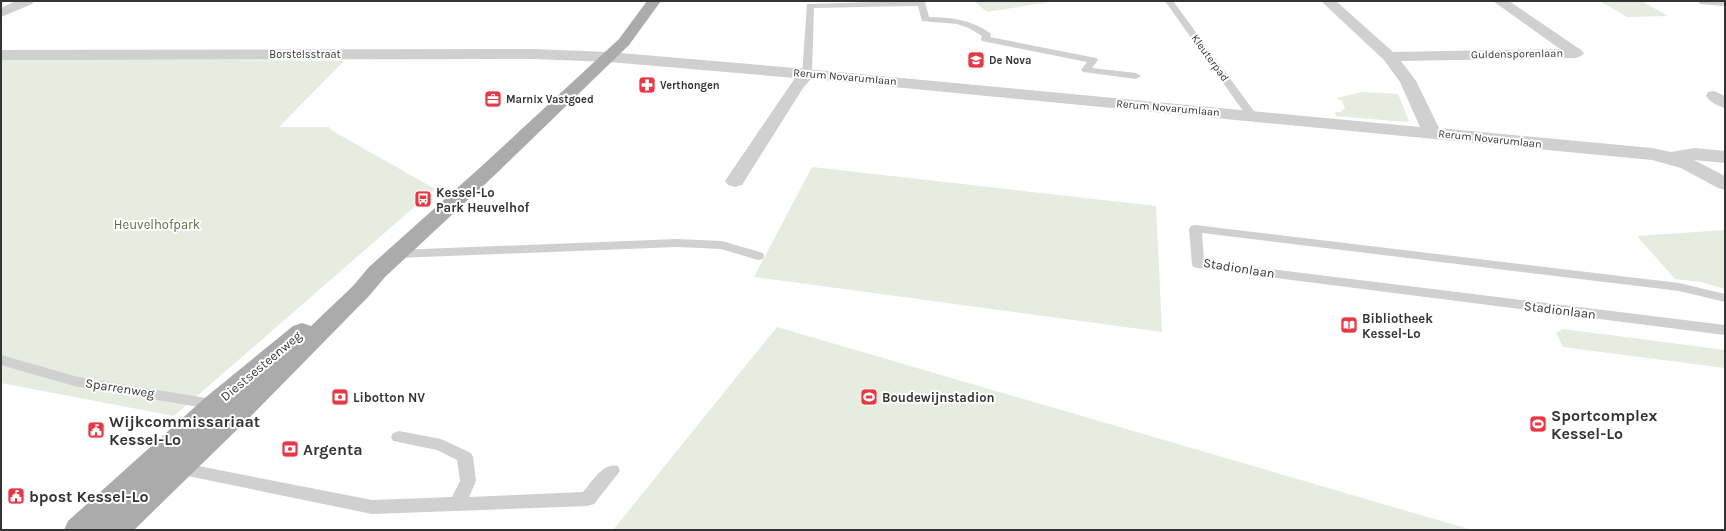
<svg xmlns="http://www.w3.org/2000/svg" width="1726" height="531" viewBox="0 0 1726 531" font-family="Karla,sans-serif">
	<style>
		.green { fill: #e6ecdf }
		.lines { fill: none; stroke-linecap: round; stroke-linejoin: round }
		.service { fill: #d0d0d0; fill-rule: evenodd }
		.minor { fill: #d0d0d0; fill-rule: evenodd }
		.primary { fill: #ababab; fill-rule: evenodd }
		.labels { text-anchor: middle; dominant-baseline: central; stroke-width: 4; stroke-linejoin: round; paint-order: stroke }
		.far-street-label { font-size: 11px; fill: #333; stroke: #fff }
		.far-poi-label { font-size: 11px; font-weight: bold; fill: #333; stroke: #fff; text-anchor: start }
		.poi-label { font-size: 13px; font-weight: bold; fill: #333; stroke: #fff; text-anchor: start }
		.park-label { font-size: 13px; fill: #56703f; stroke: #fff }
		.street-label { font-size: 13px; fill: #333; stroke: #fff }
		.near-poi-label { font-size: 16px; font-weight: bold; fill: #333; stroke: #fff; text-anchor: start }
	</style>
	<rect width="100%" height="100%" fill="#fff"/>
	<!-- green -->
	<g class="green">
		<path d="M974 1H1048L1049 2 987 12Z"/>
		<path d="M1600 1H1641L1668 16 1627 17Z"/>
		<path d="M88 59 344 61 279 127H329L331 130 435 189 174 416 1 383V60Z"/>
		<path d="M1363 92 1398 94 1409 121 1407 122 1336 116 1335 112H1340L1345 108 1342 101 1336 98Z"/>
		<path d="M812 167 1156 206 1162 332 754 277Z"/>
		<path d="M1725 230V289L1701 282 1675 279 1637 236Z"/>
		<path d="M777 327 1472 530H613Z"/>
		<path d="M1563 329 1725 350V368L1563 347 1556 333Z"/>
	</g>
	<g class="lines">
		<!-- service -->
		<g class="service">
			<path d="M908 1 925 2 929 17C952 17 971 20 990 33L991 35 990 37 1096 58 1098 60 1092 68 1136 73 1141 76 1136 79 1083 72 1081 70 1087 62 982 41 981 39 982 36 969 28 957 24 922 21 918 6H912L814 8 812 74 807 77 804 76 802 74 807 4Z"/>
			<path d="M1165 1H1173L1256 114 1257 116 1256 118H1248Z"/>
			<path d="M1195 225 1679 283 1725 294V302L1679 291 1202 233 1204 261 1725 325V335L1198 268 1193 267 1192 264 1189 229 1191 226Z"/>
			<path d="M677 239 722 241 763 253 764 256 763 259 758 260 721 249 677 247 397 258 392 257 391 254 392 251 397 250Z"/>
			<path d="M1 355 78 377 218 400 224 401 226 405 224 409 218 410 78 387 1 365Z"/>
			<path d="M399 431 441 439 471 453 473 457 476 481 469 497 583 492C592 482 603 462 618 466L620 471 594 504 588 506 372 514 178 474 172 472 170 468 172 464 178 462 372 500 452 497 460 481 457 460 437 450 393 441 391 437 393 433Z"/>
		</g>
		<!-- minor -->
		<g class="minor">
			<path d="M16 1H34L32 4 1 17V8Z"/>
			<path d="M1321 1H1336L1393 52 1560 49 1493 1H1509L1581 50 1584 53 1581 56 1576 58 1401 61 1416 81 1439 128 1652 148 1671 152 1695 148 1725 151V163L1694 160 1725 176V190L1718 188 1681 168 1652 160 811 79 803 88 742 185 735 187 728 185 725 181 795 78 609 62 533 59 1 60V50L533 49 609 52 807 69 1420 127 1400 82 1384 60Z"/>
			<path d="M1698 1H1725V6L1700 4Z"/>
			<path d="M1714 91 1725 96V108C1718 106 1710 102 1706 96L1708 92Z"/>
		</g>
		<!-- primary -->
		<path class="primary" d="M647 1H661L629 45 498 172 385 277 369 296 251 416 134 530H64L68 521 206 397 293 326 302 323 311 326 353 286 369 267 484 164 619 39Z"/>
	</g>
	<!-- icons -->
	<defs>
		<g id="school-square" transform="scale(0.9)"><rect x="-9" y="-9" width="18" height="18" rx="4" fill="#e63946" stroke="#fff"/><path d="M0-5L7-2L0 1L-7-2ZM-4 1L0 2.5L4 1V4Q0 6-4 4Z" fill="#fff"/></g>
		<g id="pharmacy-square" transform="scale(0.9)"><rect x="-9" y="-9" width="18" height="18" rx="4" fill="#e63946" stroke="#fff"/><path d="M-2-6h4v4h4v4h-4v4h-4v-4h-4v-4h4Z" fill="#fff"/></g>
		<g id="office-square" transform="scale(0.9)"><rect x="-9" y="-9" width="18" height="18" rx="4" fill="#e63946" stroke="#fff"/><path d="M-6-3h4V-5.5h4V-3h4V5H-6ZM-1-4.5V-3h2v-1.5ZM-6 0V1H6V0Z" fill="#fff"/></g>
		<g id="bus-square" transform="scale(0.9)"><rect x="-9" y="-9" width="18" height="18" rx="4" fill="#e63946" stroke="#fff"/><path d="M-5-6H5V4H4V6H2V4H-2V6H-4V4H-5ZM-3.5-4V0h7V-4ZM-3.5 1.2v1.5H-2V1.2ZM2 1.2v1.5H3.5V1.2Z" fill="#fff"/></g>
		<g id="library-square" transform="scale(0.9)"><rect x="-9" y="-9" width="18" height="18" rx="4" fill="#e63946" stroke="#fff"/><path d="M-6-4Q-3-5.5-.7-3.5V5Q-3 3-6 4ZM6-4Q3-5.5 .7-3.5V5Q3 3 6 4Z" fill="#fff"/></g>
		<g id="bank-square" transform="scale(0.9)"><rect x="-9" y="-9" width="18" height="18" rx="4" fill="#e63946" stroke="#fff"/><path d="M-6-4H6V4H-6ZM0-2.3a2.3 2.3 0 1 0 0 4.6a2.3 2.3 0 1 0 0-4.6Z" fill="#fff"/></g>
		<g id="stadium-square" transform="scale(0.9)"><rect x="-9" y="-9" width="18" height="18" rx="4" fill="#e63946" stroke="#fff"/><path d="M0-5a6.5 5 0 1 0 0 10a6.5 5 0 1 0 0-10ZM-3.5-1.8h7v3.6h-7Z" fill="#fff"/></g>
		<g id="civic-square" transform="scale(0.9)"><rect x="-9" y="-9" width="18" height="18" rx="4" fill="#e63946" stroke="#fff"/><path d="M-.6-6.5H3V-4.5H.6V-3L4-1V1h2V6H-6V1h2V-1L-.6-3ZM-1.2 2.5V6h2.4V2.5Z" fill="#fff"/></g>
	</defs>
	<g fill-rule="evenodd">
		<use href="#school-square" x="976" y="60"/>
		<use href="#pharmacy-square" x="647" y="85"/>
		<use href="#office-square" x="493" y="99"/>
		<use href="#bus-square" x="423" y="199"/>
		<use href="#library-square" x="1349" y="325"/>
		<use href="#bank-square" x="340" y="397"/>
		<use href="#stadium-square" x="869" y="397"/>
		<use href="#stadium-square" x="1538" y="424"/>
		<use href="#civic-square" x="96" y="430"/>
		<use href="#bank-square" x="290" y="449"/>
		<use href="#civic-square" x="16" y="496"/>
	</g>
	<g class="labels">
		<!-- far-street labels -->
		<g class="far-street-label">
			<text x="305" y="54">Borstelsstraat</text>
			<text transform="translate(1517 54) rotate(-1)">Guldensporenlaan</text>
			<text transform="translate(1210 58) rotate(54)">Kleuterpad</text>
			<text transform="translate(845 77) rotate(5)">Rerum Novarumlaan</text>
			<text transform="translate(1168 108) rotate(5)">Rerum Novarumlaan</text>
			<text transform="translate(1490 139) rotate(6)">Rerum Novarumlaan</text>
		</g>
		<!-- far-poi labels -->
		<g class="far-poi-label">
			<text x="989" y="60">De Nova</text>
			<text x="660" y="85">Verthongen</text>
			<text x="506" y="99">Marnix Vastgoed</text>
		</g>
		<!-- poi labels -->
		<g class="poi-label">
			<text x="436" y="192">Kessel-Lo<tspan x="436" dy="15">Park Heuvelhof</tspan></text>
			<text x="1362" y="318">Bibliotheek<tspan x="1362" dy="15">Kessel-Lo</tspan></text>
			<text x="353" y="397">Libotton NV</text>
			<text x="882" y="397">Boudewijnstadion</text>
		</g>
		<!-- park labels -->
		<g class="park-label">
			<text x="157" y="224">Heuvelhofpark</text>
		</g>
		<!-- street labels -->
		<g class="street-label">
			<text transform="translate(1239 268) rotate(9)">Stadionlaan</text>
			<text transform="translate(1560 310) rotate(7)">Stadionlaan</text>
			<text transform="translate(261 366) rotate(-40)">Diestsesteenweg</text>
			<text transform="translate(120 388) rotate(9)">Sparrenweg</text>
		</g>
		<!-- near-poi labels -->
		<g class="near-poi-label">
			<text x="1551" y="415">Sportcomplex<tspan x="1551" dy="18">Kessel-Lo</tspan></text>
			<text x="109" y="421">Wijkcommissariaat<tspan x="109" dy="18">Kessel-Lo</tspan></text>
			<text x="303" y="449">Argenta</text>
			<text x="29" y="496">bpost Kessel-Lo</text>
		</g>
	</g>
	<!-- border -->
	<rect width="1726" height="531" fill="none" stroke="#333333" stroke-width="4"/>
</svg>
